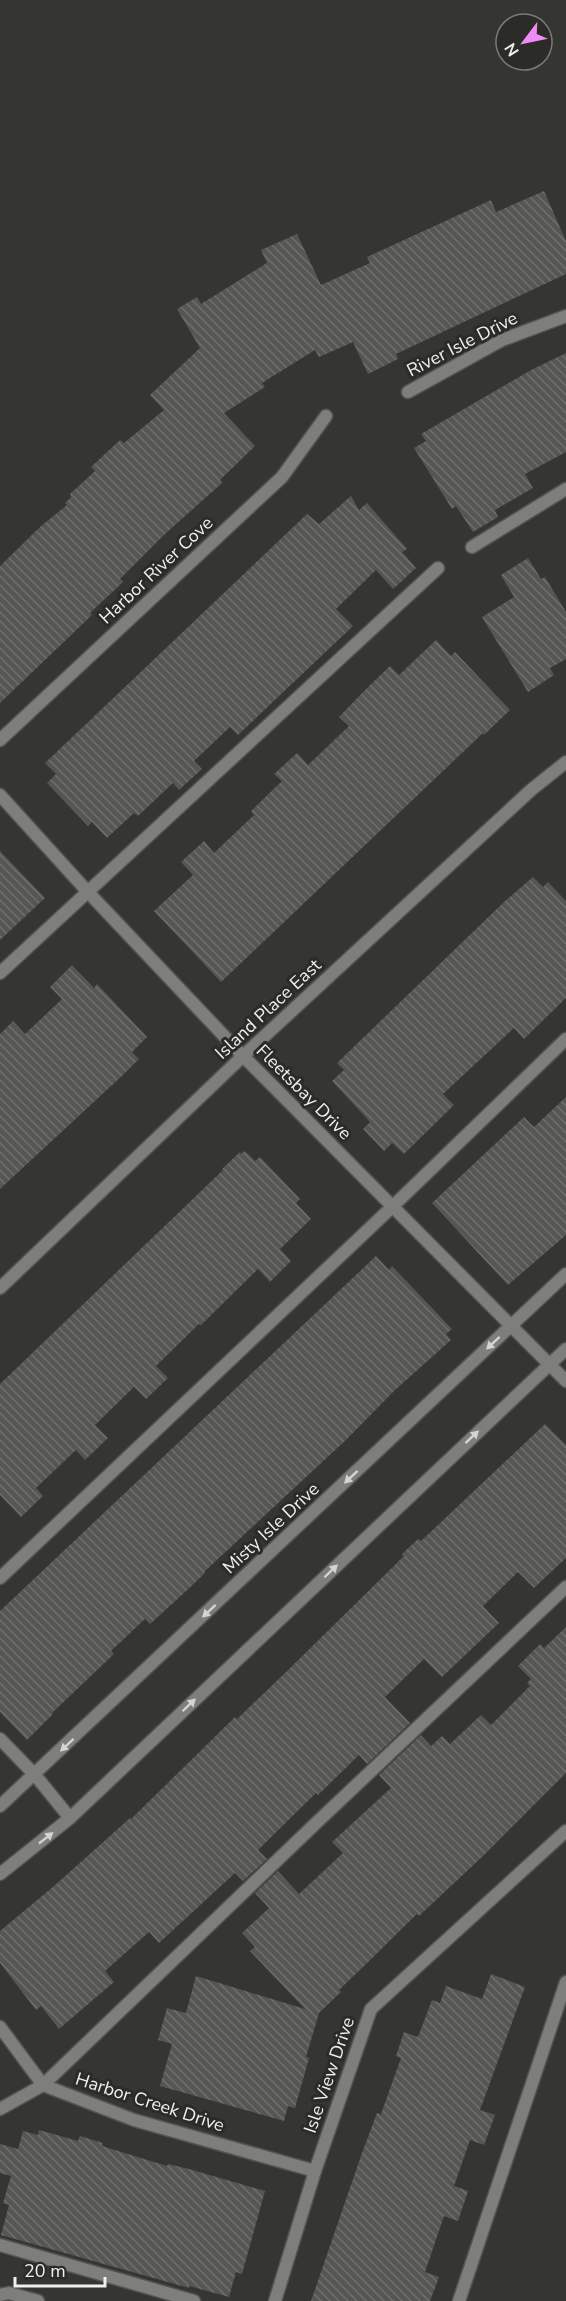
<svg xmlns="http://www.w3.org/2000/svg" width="566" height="2301" viewBox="0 0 566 2301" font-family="'Nunito Sans',sans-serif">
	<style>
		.building { fill: url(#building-back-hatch) }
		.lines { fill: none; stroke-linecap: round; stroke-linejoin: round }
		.service-casing { stroke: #535350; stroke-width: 15 }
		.minor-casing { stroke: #535350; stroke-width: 15 }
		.tertiary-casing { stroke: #535350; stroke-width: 15 }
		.service { stroke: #7e7e7c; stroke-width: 12 }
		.minor { stroke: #7e7e7c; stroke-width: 12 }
		.tertiary { stroke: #7e7e7c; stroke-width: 12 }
		.oneway { fill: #d4d4d2 }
		.labels { text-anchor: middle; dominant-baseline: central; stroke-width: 6; stroke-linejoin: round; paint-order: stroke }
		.street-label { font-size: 18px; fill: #f0f0ee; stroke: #2b2b28 }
	</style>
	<defs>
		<pattern id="building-back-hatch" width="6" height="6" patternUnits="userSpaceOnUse" patternTransform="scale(1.5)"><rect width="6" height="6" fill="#565652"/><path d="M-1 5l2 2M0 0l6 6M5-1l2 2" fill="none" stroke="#6f6f6b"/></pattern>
	</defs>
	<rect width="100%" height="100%" fill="#353532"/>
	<!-- building -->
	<g class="building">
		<path d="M544 191 566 241V274L396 354 398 359 368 374 353 342 319 357 315 350 262 383 265 387 224 413 255 446 220 480 222 483 165 534 120 579 123 582 90 613 92 615 0 703V566L40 527 67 505 65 503 71 497 70 494 95 471 91 467 120 440 124 443 164 410 150 395 200 348 177 309 197 297 201 304 267 263 261 250 297 234 321 285 370 263 367 257 491 200 496 212Z"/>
		<path d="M566 353V452L525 474 533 488 495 510 498 517 473 532 456 506 452 509 414 448 426 441 421 434 531 370Z"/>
		<path d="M351 496 359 510 367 503 407 549 402 552 416 568 393 589 376 570 336 609 353 626 238 735 230 727 194 761 202 769 179 790 173 783 138 816 134 813 107 838 92 822 88 826 47 783 56 774 45 763 307 514 319 524Z"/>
		<path d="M528 558 541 579 545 577 566 612V659L550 668 554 675 528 692 482 617 514 597 501 575Z"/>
		<path d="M436 640 451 656 455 652 510 710 484 735 483 733 221 982 154 911 193 875 181 862 204 841 214 853 254 815 251 811 282 781 274 774 297 753 308 765 349 726 339 717 368 687 390 666 399 675Z"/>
		<path d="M0 851 45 898 0 940Z"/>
		<path d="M533 877 543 887 548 882 566 901V998L524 1039 514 1028 443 1094 454 1105 404 1154 392 1143 384 1151 363 1129 370 1122 332 1081 344 1070 337 1063 504 902Z"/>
		<path d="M72 965 94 988 97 984 147 1037 132 1052 139 1059 123 1075 0 1189V1034L13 1021 25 1034 62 999 50 987Z"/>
		<path d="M566 1097V1235L508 1285 432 1203 524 1117 534 1127Z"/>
		<path d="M245 1151 255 1161 260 1157 300 1199 296 1203 311 1219 280 1249 291 1261 270 1282 258 1269 201 1325 199 1324 156 1366 168 1378 146 1399 134 1387 95 1425 108 1438 85 1460 76 1450 36 1488 43 1496 21 1517 0 1495V1384L223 1170 222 1169 240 1152 241 1154Z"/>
		<path d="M376 1256 389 1270 392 1266 452 1329 446 1334 451 1340 394 1391 347 1439 204 1572 205 1573 183 1594 150 1624 145 1619 111 1651 114 1654 52 1713 53 1714 27 1740 0 1712V1611Z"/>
		<path d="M545 1424 566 1445V1558L534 1588 518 1572 483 1606 499 1623 442 1677 424 1659 385 1697 410 1723 367 1764 359 1755 318 1795 316 1793 258 1850 267 1859 243 1881 235 1873 159 1943 149 1932 105 1971 114 1982 59 2029 41 2006 36 2010 0 1963V1931L54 1886 130 1818 131 1819 235 1717 237 1719 284 1674 404 1556 402 1554 418 1539 421 1541Z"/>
		<path d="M566 1627V1773L482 1857 419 1916 417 1914 361 1969 339 1990 341 1992 319 2013 306 2057 309 2058 295 2108 288 2106 284 2121 160 2086 172 2044 158 2040 167 2008 186 2013 196 1976 305 2009 250 1951 255 1947 242 1933 269 1908 255 1893 278 1871 299 1894 343 1853 332 1842 391 1788 379 1775 421 1735 431 1746 442 1736 450 1744 481 1715 491 1725 530 1686 527 1683 531 1679 518 1666 540 1644 544 1648Z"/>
		<path d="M491 1974 525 1987 480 2110 495 2115 484 2145 470 2140 454 2186 468 2191 458 2221 444 2216 425 2272 439 2277 430 2301H311L362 2153 377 2113 381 2114 401 2058 396 2056 404 2032 418 2037 432 2000 440 2003 446 1986 482 1999Z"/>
		<path d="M39 2130 78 2141 80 2136 103 2143 102 2146 167 2166 168 2164 189 2169 265 2191 242 2274 236 2272 229 2297 189 2286V2288L1 2235 9 2205 3 2203 11 2176 0 2173V2144L18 2149 23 2131 38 2135Z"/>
	</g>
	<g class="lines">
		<!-- service casing -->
		<g class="service-casing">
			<g id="service">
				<path d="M472 547 566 489"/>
				<path d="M0 973 438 568"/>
				<path d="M0 1578 392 1207 566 1039"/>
				<path d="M0 2109 43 2085 314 1825 566 1587"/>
				<path d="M0 2245 194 2301"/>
				<path d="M0 2295 9 2293 38 2301"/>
				<path d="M459 2301 566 1982"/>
			</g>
		</g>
		<!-- minor casing -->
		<g class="minor-casing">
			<g id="minor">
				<path d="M408 392 502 340 566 316"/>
				<path d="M0 740 282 477 326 416"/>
				<path d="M0 795 87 891 243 1056 566 1381"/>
				<path d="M0 1739 35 1775 70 1818"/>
				<path d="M0 1806 566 1274"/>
				<path d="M0 1874 70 1818 566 1349"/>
				<path d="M0 2027 43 2085 134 2120 315 2171"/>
				<path d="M275 2301 315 2171 371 2009 566 1831"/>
			</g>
		</g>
		<!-- tertiary casing -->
		<g class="tertiary-casing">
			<path id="tertiary" d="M0 1288 243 1056 531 790 566 762"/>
		</g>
		<!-- service -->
		<use href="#service" class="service"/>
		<!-- minor -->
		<use href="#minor" class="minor"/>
		<!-- tertiary -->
		<use href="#tertiary" class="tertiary"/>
	</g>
	<!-- one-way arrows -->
	<defs><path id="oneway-solid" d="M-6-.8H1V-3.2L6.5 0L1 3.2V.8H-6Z" transform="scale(1.5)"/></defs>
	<g class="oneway">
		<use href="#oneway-solid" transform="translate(493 1343) rotate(137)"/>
		<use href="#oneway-solid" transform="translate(472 1437) rotate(-43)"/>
		<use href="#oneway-solid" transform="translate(351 1477) rotate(137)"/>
		<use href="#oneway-solid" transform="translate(331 1571) rotate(-44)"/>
		<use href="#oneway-solid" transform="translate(209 1611) rotate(137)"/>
		<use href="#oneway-solid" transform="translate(189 1705) rotate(-44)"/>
		<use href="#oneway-solid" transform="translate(67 1745) rotate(137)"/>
		<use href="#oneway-solid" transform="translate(46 1838) rotate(-38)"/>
	</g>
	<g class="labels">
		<!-- street labels -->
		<g class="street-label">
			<text transform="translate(462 344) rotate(-27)">River Isle Drive</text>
			<text transform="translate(156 570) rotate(-43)">Harbor River Cove</text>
			<text transform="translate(268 1009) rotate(-43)">Island Place East</text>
			<text transform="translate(304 1092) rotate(45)">Fleetsbay Drive</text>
			<text transform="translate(271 1528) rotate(-43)">Misty Isle Drive</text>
			<text transform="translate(329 2075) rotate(-71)">Isle View Drive</text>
			<text transform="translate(150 2102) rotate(18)">Harbor Creek Drive</text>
		</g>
	</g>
	<!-- north arrow -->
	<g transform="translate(524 42) rotate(238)"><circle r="28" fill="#2b2b28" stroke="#7a7a77" stroke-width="1.5"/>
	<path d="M0-4.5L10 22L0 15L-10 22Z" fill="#ef8bf6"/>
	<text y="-9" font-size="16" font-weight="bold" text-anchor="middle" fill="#f0f0ee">N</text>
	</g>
	<!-- scale -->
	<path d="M15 2277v9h90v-9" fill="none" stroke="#f0f0ee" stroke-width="3"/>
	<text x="24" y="2277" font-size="18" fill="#f0f0ee" stroke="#2b2b28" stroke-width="4.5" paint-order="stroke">20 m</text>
</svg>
